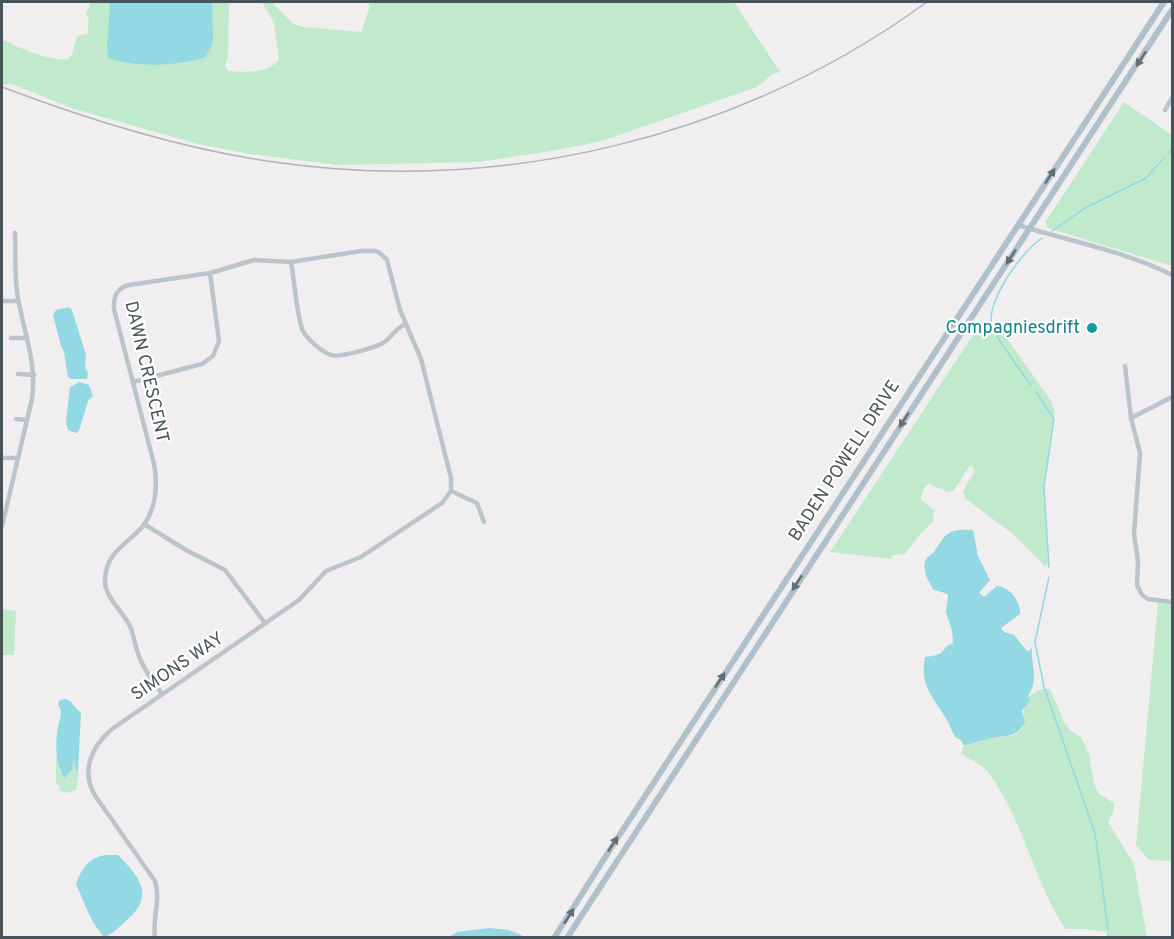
<svg xmlns="http://www.w3.org/2000/svg" width="1174" height="939" viewBox="0 0 1174 939" font-family="Overpass,sans-serif">
	<style>
		.green { fill: #c1eacd }
		.water { fill: #92d9e3 }
		.lines { fill: none; stroke-linecap: round; stroke-linejoin: round }
		.stream { stroke: #92d9e3; stroke-width: 1.5 }
		.minor { stroke: #bbc4ca; stroke-width: 4.5 }
		.major { stroke: #b0c0cb; stroke-width: 6 }
		.rail { stroke: #b1b4b8; stroke-width: 1.5 }
		.oneway { fill: #626e76 }
		.culture-dot { fill: #0f9aa8; stroke: #fff; stroke-width: 2 }
		.labels { text-anchor: middle; dominant-baseline: central; stroke-width: 4.5; stroke-linejoin: round; paint-order: stroke }
		.culture-label { font-size: 18px; fill: #0d838f; stroke: #fff; text-anchor: end }
		.street-label { font-size: 18px; fill: #48535a; stroke: #fff }
	</style>
	<rect width="100%" height="100%" fill="#f1eeef"/>
	<!-- green -->
	<g class="green">
		<path d="M91 2H110L109 58 152 64H171L212 17V2H229L228 58 225 66 228 71C246 72 266 74 279 60L274 23 262 2H272L293 24 303 27 361 32 369 9V2H734L780 72 773 74 757 87 602 141 551 151 478 162 338 165 250 154 198 144 74 109 12 84 2 85V39C18 47 50 62 68 59L72 54 77 36 87 34C88 27 91 19 86 14Z"/>
		<path d="M1124 102 1172 135V266L1047 228 1046 221Z"/>
		<path d="M979 326H998L1050 399 1055 411 1044 487 1048 563 1045 566 1013 534 966 499 963 491 974 472 972 465 969 467 954 490 949 492 928 484C923 489 921 493 921 500L934 510 933 522 920 534 905 554 893 555 891 559 830 552Z"/>
		<path d="M1158 603 1172 604V861L1149 860 1136 845Z"/>
		<path d="M2 609 16 611 14 655H2Z"/>
		<path d="M1042 689H1050L1065 724 1071 731 1081 737 1089 754 1094 784 1099 794 1114 803V810L1108 822 1134 864 1147 937H1107V932L1086 929H1065C1033 879 1023 818 987 771 981 763 968 760 961 753L964 746C974 744 983 740 992 738 1002 736 1018 738 1022 727 1027 716 1019 714 1029 700L1028 696Z"/>
		<path d="M56 756 60 773 67 776 75 760 76 771 79 773 76 790 67 793 59 790 60 787 56 782Z"/>
	</g>
	<!-- water -->
	<g class="water">
		<path d="M110 2H212L213 42 206 57C178 66 136 68 108 58L107 48Z"/>
		<path d="M69 307 72 310 86 355 85 367 88 373 87 379H71L68 377 64 352 61 346 53 315 56 310Z"/>
		<path d="M79 382 89 385 93 396 88 401 79 431 76 433 68 430 66 422 70 387Z"/>
		<path d="M973 530 978 556 990 580 979 593 984 597 997 586C1010 587 1021 602 1020 614L1001 628 1004 632 1014 635 1027 651H1029L1032 647C1030 664 1040 678 1028 696L1030 700 1022 711 1025 722C1016 738 1008 735 992 738 983 740 973 743 964 746L961 740 956 738 952 731C941 702 918 693 925 657 929 656 935 656 939 654 945 651 944 646 953 643L952 631 946 612 948 595 945 593 934 590C929 583 920 567 927 558 929 556 932 554 934 552 947 533 946 529 973 530Z"/>
		<path d="M65 699C74 701 74 709 81 712L78 772 76 771 74 760 72 769 65 778C55 767 55 743 58 727 60 719 63 712 58 704L60 700Z"/>
		<path d="M107 855H118C140 877 155 896 127 920 120 926 114 933 105 937 94 930 82 897 76 884 81 868 91 856 107 855Z"/>
		<path d="M489 928 509 930 526 937H449L457 932Z"/>
	</g>
	<g class="lines">
		<!-- stream -->
		<g class="stream">
			<path d="M1169 153 1172 149"/>
			<path d="M1052 231 1085 208 1146 178 1164 158"/>
			<path d="M1031 386C1024 375 992 333 991 324 989 297 1021 253 1042 238"/>
			<path d="M1035 391 1054 419 1044 487 1049 567"/>
			<path d="M1049 577 1035 642 1044 687 1095 833 1108 929"/>
			<path d="M1108 934V938"/>
		</g>
		<!-- minor -->
		<g class="minor">
			<path d="M1165 110 1172 98"/>
			<path d="M1018 225C1069 241 1125 251 1172 275"/>
			<path d="M291 262C294 277 297 319 303 331 307 339 322 352 331 355 339 358 373 348 381 344 392 339 393 329 406 324"/>
			<path d="M2 301H18"/>
			<path d="M11 338H27"/>
			<path d="M1125 366 1131 418 1172 397"/>
			<path d="M18 374 34 375"/>
			<path d="M133 382 202 364 213 356 219 341 210 273"/>
			<path d="M1131 418 1140 453 1134 534 1138 561 1137 585 1142 595 1148 599 1172 602"/>
			<path d="M16 419 26 420"/>
			<path d="M2 458H17"/>
			<path d="M451 491 477 503 484 522"/>
			<path d="M144 524 186 550 225 570 265 623"/>
			<path d="M2 526 32 399C37 362 24 333 18 298 14 277 16 254 15 233"/>
			<path d="M162 694C155 684 147 674 142 663 135 651 135 636 129 624 122 611 104 596 105 580 106 551 127 545 143 526 156 509 158 485 154 464L114 309C113 296 117 288 129 285L210 273 254 260 291 262 361 251H376L380 253 387 260 400 310 421 359 451 478V491"/>
			<path d="M155 938C152 918 161 901 155 881L96 797C80 772 91 747 112 729L299 600 326 571 361 557 442 503 451 491"/>
		</g>
		<!-- major -->
		<g class="major">
			<path d="M554 938 611 848 1164 2"/>
			<path d="M567 938 1172 10"/>
		</g>
		<!-- rail -->
		<path class="rail" d="M2 87C89 120 181 149 274 162 503 195 740 138 927 2"/>
	</g>
	<!-- one-way arrows -->
	<defs><path id="oneway-solid" d="M-6-.8H1V-3.2L6.5 0L1 3.2V.8H-6Z" transform="scale(1.5)"/></defs>
	<g class="oneway">
		<use href="#oneway-solid" transform="translate(1141 59) rotate(123)"/>
		<use href="#oneway-solid" transform="translate(1050 176) rotate(-57)"/>
		<use href="#oneway-solid" transform="translate(1011 257) rotate(123)"/>
		<use href="#oneway-solid" transform="translate(904 420) rotate(123)"/>
		<use href="#oneway-solid" transform="translate(797 583) rotate(123)"/>
		<use href="#oneway-solid" transform="translate(720 680) rotate(-57)"/>
		<use href="#oneway-solid" transform="translate(613 844) rotate(-57)"/>
		<use href="#oneway-solid" transform="translate(569 916) rotate(-57)"/>
	</g>
	<!-- markers -->
	<circle class="culture-dot" cx="1092" cy="328" r="6"/>
	<g class="labels">
		<!-- culture labels -->
		<g class="culture-label">
			<text x="1080" y="328">Compagniesdrift</text>
		</g>
		<!-- street labels -->
		<g class="street-label">
			<text transform="translate(146 372) rotate(77)">DAWN CRESCENT</text>
			<text transform="translate(845 461) rotate(-57)">BADEN POWELL DRIVE</text>
			<text transform="translate(178 667) rotate(-34)">SIMONS WAY</text>
		</g>
	</g>
	<!-- border -->
	<rect width="1174" height="939" fill="none" stroke="#48535a" stroke-width="6"/>
</svg>
